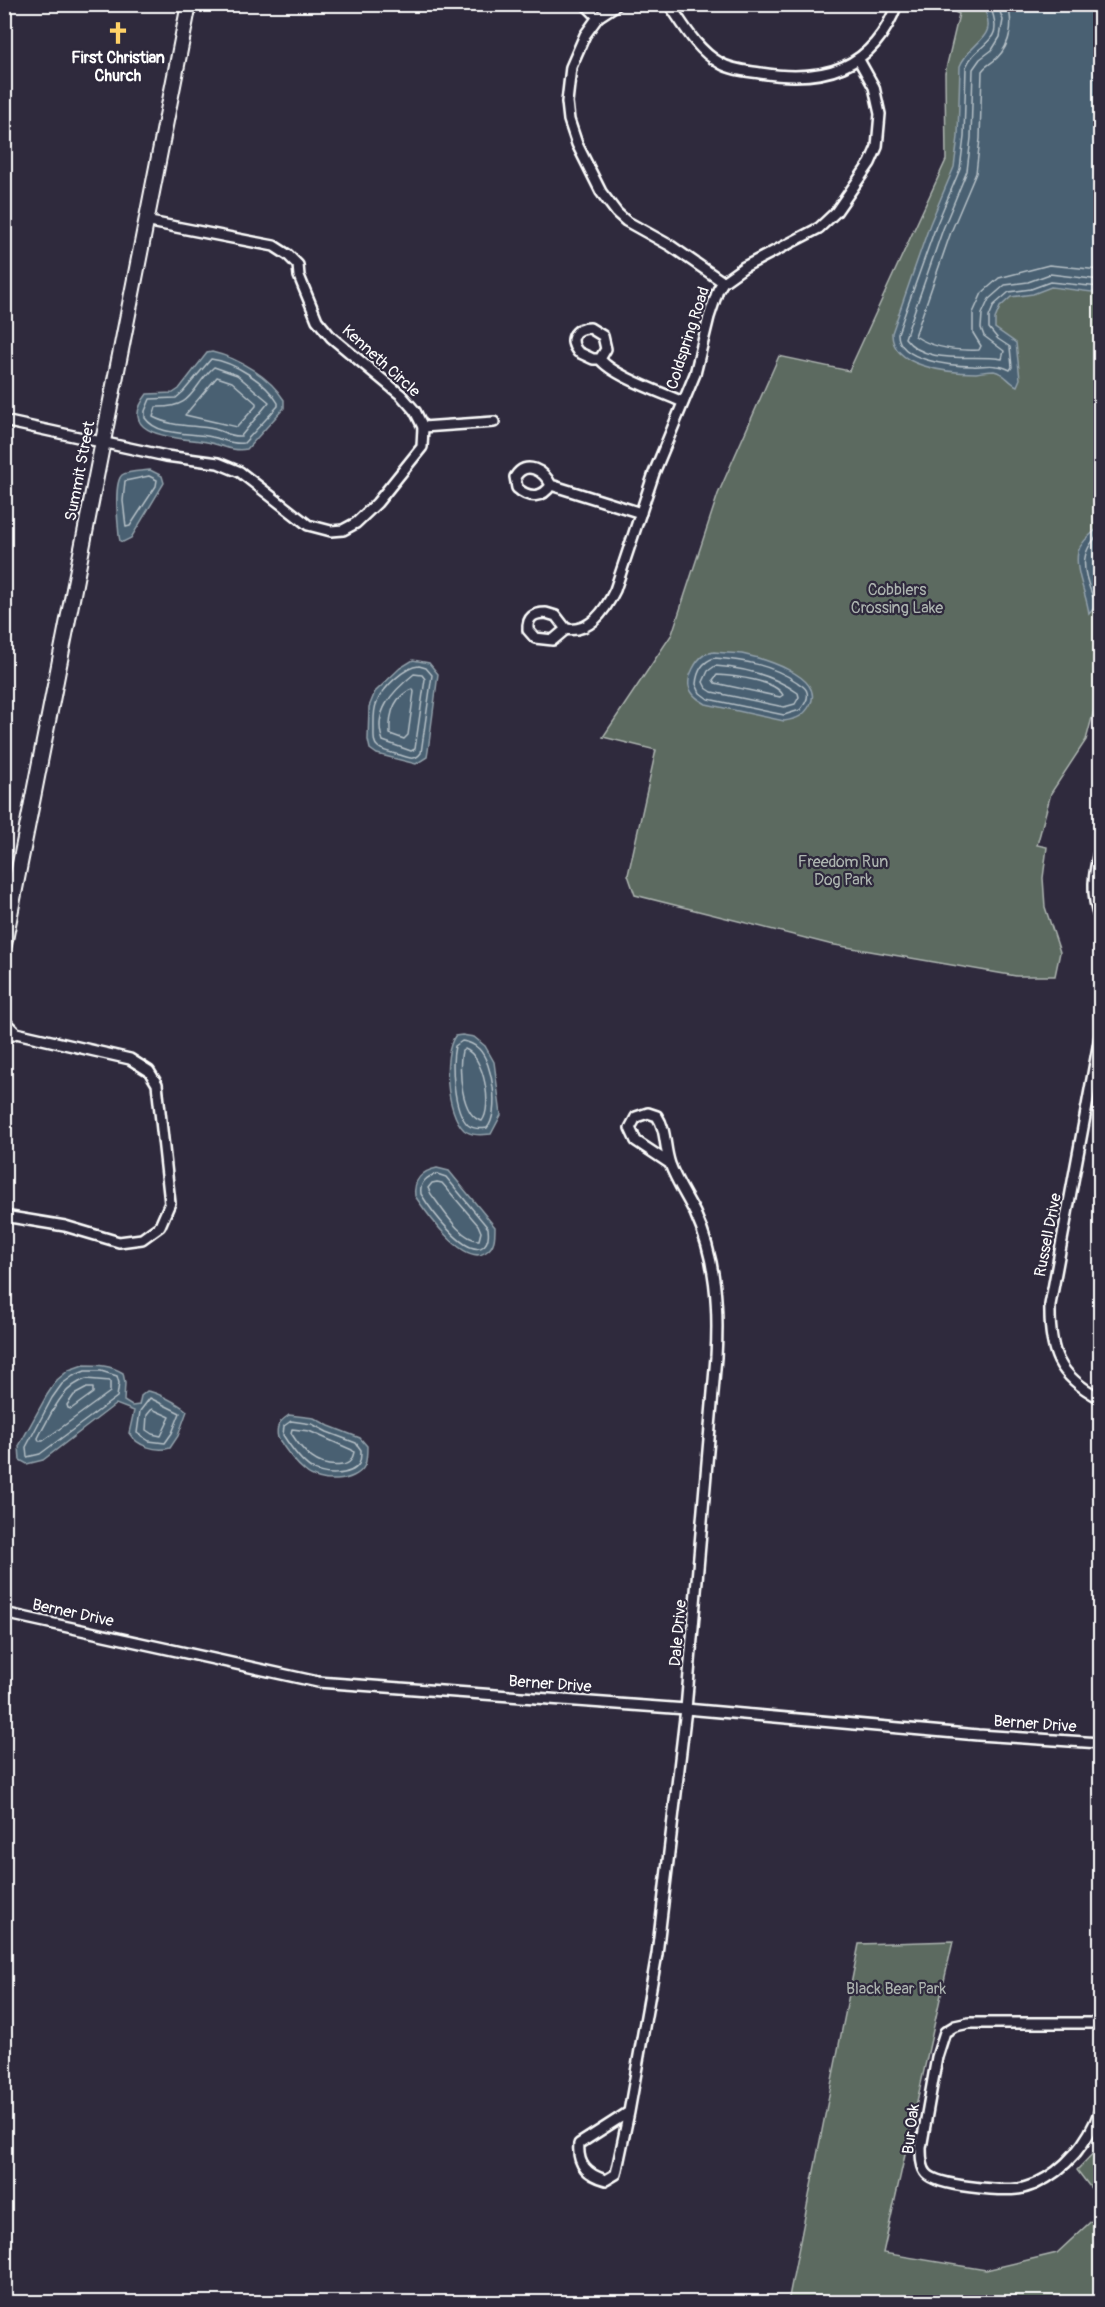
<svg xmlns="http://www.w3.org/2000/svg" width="1105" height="2307" viewBox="0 0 1105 2307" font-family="Pangolin,sans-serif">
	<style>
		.green { fill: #5b6a61; stroke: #adb4b0; stroke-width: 1.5 }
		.water { fill: #496172; stroke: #92a0aa; stroke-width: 1.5 }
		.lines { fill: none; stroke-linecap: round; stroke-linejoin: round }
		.shore { stroke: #b6c0c7; stroke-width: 1.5 }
		.minor-casing { stroke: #fff; stroke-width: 14 }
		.secondary-casing { stroke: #fff; stroke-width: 18 }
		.minor { stroke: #2f2a3d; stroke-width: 9 }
		.secondary { stroke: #2f2a3d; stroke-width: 14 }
		.labels { text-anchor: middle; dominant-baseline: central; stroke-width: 4.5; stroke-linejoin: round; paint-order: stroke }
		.poi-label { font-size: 16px; font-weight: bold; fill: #fff; stroke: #2f2a3d }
		.street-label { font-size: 16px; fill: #fff; stroke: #2f2a3d }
		.park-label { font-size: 16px; fill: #adb4b0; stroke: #2f2a3d }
	</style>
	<rect width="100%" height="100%" fill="#2f2a3d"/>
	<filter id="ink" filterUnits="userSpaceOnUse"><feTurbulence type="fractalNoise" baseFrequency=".0167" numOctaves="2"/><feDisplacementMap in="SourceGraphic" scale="12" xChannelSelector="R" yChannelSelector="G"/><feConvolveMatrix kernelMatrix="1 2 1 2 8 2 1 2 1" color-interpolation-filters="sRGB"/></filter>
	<g filter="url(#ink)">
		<!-- green -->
		<g class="green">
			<path d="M940 5H1100V688L1086 740 1051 793 1037 845 1047 847 1043 878 1045 907 1060 952 1055 976H1016L829 944 635 895 628 875 656 750 603 737 672 634 718 494 779 356 849 371 946 160 945 73 959 14Z"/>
			<path d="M953 1941 883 2253 986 2270 1057 2253 1100 2213V2302H788L859 1944Z"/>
			<path d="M1100 2142V2200L1077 2170 1098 2148Z"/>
		</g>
		<!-- water -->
		<g class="water">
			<path d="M982 5H1100V293L1051 287 1033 294 1011 297 1000 307 995 319V328L1016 343 1020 379 1017 386C1008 382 1005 373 994 371 988 371 982 372 976 373 949 373 891 367 892 333L930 224 954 167 958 137 960 66C971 39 1001 40 982 5Z"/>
			<path d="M212 352C238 358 270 377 284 400V408L247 449C234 452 224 446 211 443 187 437 112 440 147 394L173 393 179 389 207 353Z"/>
			<path d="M150 470 162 476 164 483 131 538 123 542 120 541 119 536C118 523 113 483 122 475 127 471 144 471 150 470Z"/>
			<path d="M1100 526 1098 588 1100 601 1089 614C1087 595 1074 570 1078 552 1081 541 1093 533 1100 526Z"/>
			<path d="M714 652C723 653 732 653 742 654 761 658 826 676 810 705 804 716 797 719 784 721L706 704C699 700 691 695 689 686 687 677 696 660 704 655 707 653 710 653 714 652Z"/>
			<path d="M413 660 429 663 438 674 428 751 427 757 416 764 377 754 370 749 368 740 369 707 375 692 400 668Z"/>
			<path d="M462 1035 474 1037 485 1046 494 1062 501 1115 491 1134C482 1135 471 1136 464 1130 446 1113 442 1055 455 1036Z"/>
			<path d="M437 1168 449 1171 495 1227C495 1237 495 1246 486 1252 464 1268 426 1212 415 1196 413 1180 422 1171 437 1168Z"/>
			<path d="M83 1365C98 1365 110 1365 123 1373L125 1383 124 1401 132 1406 139 1405 141 1396 147 1391C157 1392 179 1404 187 1411L178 1436 170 1448C156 1452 137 1446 129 1433L134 1411 116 1404 43 1460 27 1464 20 1460 19 1446 47 1395 57 1380 69 1370Z"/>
			<path d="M289 1415 314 1418 329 1426 360 1438 367 1446C367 1453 367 1459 365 1465 356 1484 319 1484 305 1471 294 1462 285 1449 278 1438 275 1426 280 1421 289 1415Z"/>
		</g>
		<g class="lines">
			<!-- shore -->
			<g class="shore">
				<path d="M989 4C1008 46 977 40 966 67L964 137 960 169 936 226 898 333C897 361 952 366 973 366 980 367 989 364 996 366 1001 366 1006 368 1010 370L1012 367 1010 347 998 339 989 328V317L994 305 1009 292 1031 289 1050 282 1100 287"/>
				<path d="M997 4 1003 20 1000 37 992 50 980 59 973 69 971 138 967 171 943 229 905 338C925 366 974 354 1002 359L1004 351 984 336 981 328 982 314 989 299 1005 285 1028 282 1050 274 1100 280"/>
				<path d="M1007 4C1014 22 1011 44 997 58 992 63 986 65 982 71L980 139 976 173 951 232 915 336C933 348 958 351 979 350L981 346 973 333V313L982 293 999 278 1049 265 1100 270"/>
				<path d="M211 359C234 362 266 382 278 403V406L244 443C232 445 223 439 212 437 192 432 158 437 145 418V411L150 399 176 398 183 392Z"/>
				<path d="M214 367 237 375 269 402 241 436C231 437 223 431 214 429 194 425 172 427 153 417L156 407C195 408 190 388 214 367Z"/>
				<path d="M217 377 232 382 256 403V406L237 427 185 415Z"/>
				<path d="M149 476 157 480 156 486 130 526 126 527 123 501 125 481Z"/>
				<path d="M1100 534C1078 552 1083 572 1093 597H1100"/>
				<path d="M714 658C744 660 772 665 797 682 800 685 806 687 807 692 809 699 804 705 800 710L784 715 708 699 700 693 696 684C697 672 702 662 714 658Z"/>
				<path d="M419 666 426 668 432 675 421 753C415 761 409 758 400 755 393 753 384 752 378 747 373 743 374 736 374 730 374 720 373 710 377 702 383 688 404 667 419 666Z"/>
				<path d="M715 666C746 668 773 675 798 693L799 697 795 704 784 707 712 692 706 688 703 682 708 671Z"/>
				<path d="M414 674 422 675 425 679 415 749 411 751 383 741C372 712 393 691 414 674Z"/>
				<path d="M717 675C734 676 775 680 783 695L780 697 715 683 713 680Z"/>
				<path d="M413 689 414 692 408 735 404 739 390 734C389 716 393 696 413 689Z"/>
				<path d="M462 1041C469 1042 474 1044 479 1049 493 1063 500 1113 487 1128 481 1129 473 1129 468 1125 453 1111 451 1064 455 1046Z"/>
				<path d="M465 1049C484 1056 493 1107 482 1121 461 1117 458 1068 462 1051Z"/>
				<path d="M437 1174 446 1177 488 1228C489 1235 489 1241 484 1246 466 1260 429 1207 421 1194 419 1183 427 1176 437 1174Z"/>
				<path d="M437 1182 442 1183 478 1225 481 1232 479 1240C461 1241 442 1208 431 1194L428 1188 432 1183Z"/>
				<path d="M85 1371H101L117 1376 119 1383 117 1397 40 1454 27 1457 26 1447 52 1398 62 1384 73 1376Z"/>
				<path d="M86 1379 110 1381V1392L43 1441H39L38 1438 41 1432C53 1411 62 1387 86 1379Z"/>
				<path d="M87 1388H93V1393L71 1409 68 1408 67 1405 74 1395Z"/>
				<path d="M150 1398 180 1413 172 1433 165 1443 149 1441 137 1433 140 1411Z"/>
				<path d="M152 1409 170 1417 161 1436 152 1434 146 1430 147 1415Z"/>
				<path d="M291 1421 312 1424 327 1432 356 1443 361 1450C361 1454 361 1460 359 1464 351 1477 322 1476 311 1468 300 1461 290 1446 283 1435L284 1426Z"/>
				<path d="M292 1429 309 1431 352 1450 354 1452C352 1460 350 1464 342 1465 317 1469 303 1452 291 1433Z"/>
			</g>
			<!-- minor casing -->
			<g class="minor-casing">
				<g id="minor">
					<path d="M585 4 598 17"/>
					<path d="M618 4 598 17 585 35 571 67 567 102 569 120 577 144 601 192 617 213 626 221 671 246 723 282"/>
					<path d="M669 4C684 26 697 50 720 63 731 70 747 71 760 73 823 83 873 70 897 4"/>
					<path d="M600 359 606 349 603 336 590 328C574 328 568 340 578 352L593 359H600C613 376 663 393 683 402"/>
					<path d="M4 421 166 456 218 463 240 472 308 525 331 531 343 530 356 523 377 503 422 447 423 427 415 411 401 395 331 337 317 320 299 276 298 265 288 255 274 246 145 221"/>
					<path d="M423 427 494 422"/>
					<path d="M551 485C543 498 529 499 517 488L515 477C526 459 544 471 551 485L641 513"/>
					<path d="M546 613 556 616 566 629 553 640 535 638 528 630C527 617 534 613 546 613Z"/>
					<path d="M566 629C590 633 606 609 615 590L654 473 695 374 709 317 718 290 723 282 744 267 819 228 836 212 870 163 877 147 880 114 874 87 859 60"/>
					<path d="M1100 848C1094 872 1090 895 1100 919"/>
					<path d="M4 1021 16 1033 4 1039"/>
					<path d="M1100 1036 1050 1305C1049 1352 1058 1376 1100 1398"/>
					<path d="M4 1216 65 1226 119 1242 142 1239 160 1226 170 1203 157 1084 149 1071 130 1059 16 1033"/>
					<path d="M4 1613 318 1682 686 1709 978 1735 1100 1743"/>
					<path d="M1100 2023H969L955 2026 945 2032 937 2057 921 2148C921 2156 921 2168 927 2174 938 2186 1001 2191 1017 2189 1023 2189 1029 2186 1035 2184 1066 2170 1089 2141 1100 2110"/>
					<path d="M629 2112 579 2144C577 2164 587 2175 606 2180L616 2174 629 2112 657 1954 686 1709 716 1357C719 1307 716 1259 695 1213 687 1197 676 1181 670 1164 664 1147 667 1131 657 1116L648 1113 636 1117 630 1128 636 1141 669 1163"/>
				</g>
			</g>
			<!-- secondary casing -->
			<g class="secondary-casing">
				<path id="secondary" d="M4 945 189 4"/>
			</g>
			<!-- minor -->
			<use href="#minor" class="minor"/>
			<!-- secondary -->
			<use href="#secondary" class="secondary"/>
		</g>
	</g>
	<!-- icons -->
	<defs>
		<g id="church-bare" transform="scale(1.8)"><path d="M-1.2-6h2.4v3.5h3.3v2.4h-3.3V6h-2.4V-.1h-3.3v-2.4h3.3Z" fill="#ffd166" stroke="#2f2a3d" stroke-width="2.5" paint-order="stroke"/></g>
	</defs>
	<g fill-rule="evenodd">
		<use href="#church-bare" x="118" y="33"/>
	</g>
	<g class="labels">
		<!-- poi labels -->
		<g class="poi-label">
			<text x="118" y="58">First Christian<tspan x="118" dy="18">Church</tspan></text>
		</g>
		<!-- street labels -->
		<g class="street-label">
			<text transform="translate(688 338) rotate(-72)">Coldspring Road</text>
			<text transform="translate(381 361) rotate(42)">Kenneth Circle</text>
			<text transform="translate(80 471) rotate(-79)">Summit Street</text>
			<text transform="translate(1048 1235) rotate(-79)">Russell Drive</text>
			<text transform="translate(73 1613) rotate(12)">Berner Drive</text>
			<text transform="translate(678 1633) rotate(-85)">Dale Drive</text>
			<text transform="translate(550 1684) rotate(4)">Berner Drive</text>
			<text transform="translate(1035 1724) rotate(4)">Berner Drive</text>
			<text transform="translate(911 2129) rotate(-83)">Bur Oak</text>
		</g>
		<!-- park labels -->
		<g class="park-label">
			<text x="897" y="590">Cobblers<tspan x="897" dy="18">Crossing Lake</tspan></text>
			<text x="843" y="862">Freedom Run<tspan x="843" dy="18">Dog Park</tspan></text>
			<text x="896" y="1989">Black Bear Park</text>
		</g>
	</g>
	<!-- margin -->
	<rect width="1105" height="2307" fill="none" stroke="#2f2a3d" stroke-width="24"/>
	<rect x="12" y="12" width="1081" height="2283" fill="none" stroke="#fff" stroke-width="2" filter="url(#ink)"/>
</svg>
